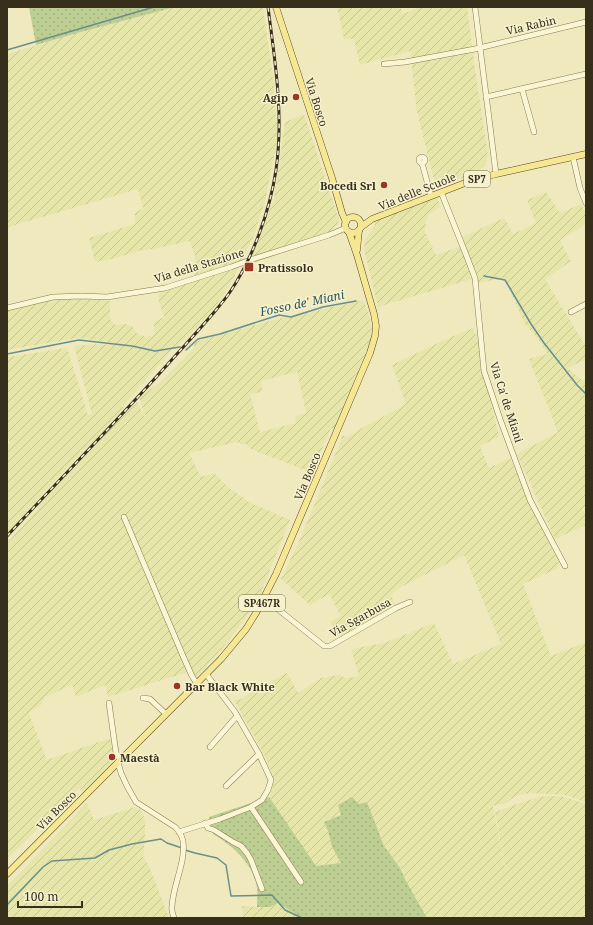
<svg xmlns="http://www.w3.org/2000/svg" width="593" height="925" viewBox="0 0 593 925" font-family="'Noto Serif',serif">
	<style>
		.farmland { fill: url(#farmland-furrows); fill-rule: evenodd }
		.grass { fill: url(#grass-dots) }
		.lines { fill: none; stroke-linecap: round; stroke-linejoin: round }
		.stream { stroke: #698f8c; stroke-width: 1.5 }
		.minor-casing { stroke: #897a56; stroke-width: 6 }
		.major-casing { stroke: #56472b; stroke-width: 7 }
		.minor { stroke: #faf5d2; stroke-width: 5 }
		.major { stroke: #f6e893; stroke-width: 6 }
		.rail-casing { stroke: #382e1c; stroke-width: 3 }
		.rail { stroke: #f7f2ce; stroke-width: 1.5; stroke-dasharray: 4.5; stroke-linecap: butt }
		.poi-dot { fill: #9b3623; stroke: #f7f2ce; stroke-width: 1.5 }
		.labels { text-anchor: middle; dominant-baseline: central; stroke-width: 3; stroke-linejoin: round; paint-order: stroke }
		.shield { fill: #f7f2ce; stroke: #716951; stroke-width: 1 }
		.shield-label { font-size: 10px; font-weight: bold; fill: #382e1c }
		.street-label { font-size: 11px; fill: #382e1c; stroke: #f7f2ce }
		.poi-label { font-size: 11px; font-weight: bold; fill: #382e1c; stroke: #f7f2ce; text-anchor: start }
		.water-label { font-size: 12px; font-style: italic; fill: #2a5458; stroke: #f7f2ce }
	</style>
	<defs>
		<pattern id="farmland-furrows" width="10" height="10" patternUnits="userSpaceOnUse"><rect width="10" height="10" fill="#e6e6ab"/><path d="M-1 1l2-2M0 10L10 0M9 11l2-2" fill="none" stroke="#c6c693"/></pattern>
		<pattern id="grass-dots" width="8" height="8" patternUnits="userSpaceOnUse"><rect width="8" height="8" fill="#bdce92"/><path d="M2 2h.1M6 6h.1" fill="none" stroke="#a3b17d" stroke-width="1.8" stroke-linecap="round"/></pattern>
	</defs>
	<rect width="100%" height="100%" fill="#f0e9be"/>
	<!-- farmland -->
	<g class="farmland">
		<path d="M175 7H263L274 83 276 122H280L278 150 275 151 265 201 254 235 235 275 228 288 212 311 190 335 170 352 125 404 122 405 127 412 137 402 146 420 139 397 162 381 194 348V342L273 320 364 300 369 316 372 332V342L334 430 331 428 312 473 251 449 246 444H240L237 442 189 453 201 477 214 473 228 487 249 502 290 520 263 587 259 600 231 638 196 678 191 671 108 697 105 685 76 697 72 685 45 697 41 705 29 713 47 760 110 738 115 763 83 793 79 788 7 859V543L39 508 36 506 7 537V445L10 444 7 433V357L67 348 88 415 92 414 74 346 97 344 111 345 110 342 78 338 7 350V309L60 297 105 300 110 301V319L115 325 127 324 133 327 137 334 146 337 154 335V322L164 317 158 299 159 291 195 280V256L190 241 153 249 138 251 116 258 95 262 89 238 135 224V213L143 208 138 189 15 225 7 229V54L81 32ZM297 372 306 413 295 416 296 423 260 432 250 394 262 392 261 381ZM91 443 93 445 42 499 40 496Z"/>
		<path d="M337 7H401L402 14 421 7H467L475 69 488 156 485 165 476 173 436 188 417 112 410 51 360 65 354 39H344Z"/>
		<path d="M304 114 339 220 337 225 329 233 249 259 274 199 285 122Z"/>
		<path d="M546 192 560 213 581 204 586 214V224L560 240 571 261 545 279 586 347V359L568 368 578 377 586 382V506L582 508 586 517V525L555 539 517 454 558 432 529 359 547 354 542 344 525 324 504 278 479 283 475 278 378 307 364 249 365 240 375 225 374 221 437 195 440 207 429 214 426 221 425 232 436 255 464 245 463 237 504 218 513 234 536 223 527 200Z"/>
		<path d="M473 328 477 337 485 366 492 407 499 437 480 446 489 468 510 458 540 525 559 563 556 569 523 584 551 656 586 642V802L565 795 530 793 515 796 506 803 493 806 508 885 495 812 523 802 538 797 549 796H561L586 804V918H427L406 881 400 868 384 846 367 802 324 822 328 831 332 847 342 863 316 866 269 797 273 786V775L263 752 234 700 242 699 250 692 287 673 298 693 321 678 339 675 346 678 356 677 359 675 351 649 384 643 434 623 453 664 501 644 464 555 401 587 391 594 397 611 341 640 330 622 341 616 329 594 310 605 281 579 301 537 343 435 346 437 406 404 392 365 442 341Z"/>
		<path d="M87 803 94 820 135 807 141 810 145 820V836L143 856 152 873 169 918H7V886Z"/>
		<path d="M278 903 302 918H243L242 906 257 907H270Z"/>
	</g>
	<!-- grass -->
	<g class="grass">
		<path d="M29 7H175L81 32 36 45Z"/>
		<path d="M269 797 316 866 341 863 332 847 328 831 324 822 341 815 338 805 352 797 359 804 367 802 384 846 400 868 406 881 427 918H302L278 903 270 907H257C257 901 258 894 257 888 253 863 233 846 213 834L209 817Z"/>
	</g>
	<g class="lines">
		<!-- stream -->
		<g class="stream">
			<path d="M7 50 154 7"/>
			<path d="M484 276 505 280 531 324 544 343 577 385 586 394"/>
			<path d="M186 350 198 339 220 334 279 315 291 317 323 307 356 301"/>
			<path d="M7 354 79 340 132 346 155 351 180 347"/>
			<path d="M185 850 195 853 217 858 226 865 231 896 272 895 285 910 302 918"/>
			<path d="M7 905 43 867 52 861 95 858 109 850 132 844 161 839 167 843 182 848"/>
		</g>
		<!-- minor casing -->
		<g class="minor-casing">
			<g id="minor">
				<path d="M475 7 496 174"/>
				<path d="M384 64 405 62 475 49 586 22"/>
				<path d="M522 89 534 132"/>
				<path d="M486 97 586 74"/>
				<circle cx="422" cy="160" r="3"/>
				<path d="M573 157 580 188 586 203"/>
				<path d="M422 163 431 196"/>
				<path d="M441 192 465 252 475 278 484 371 500 419 530 500 565 566"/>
				<path d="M7 308 53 297 82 296 107 297 165 288 231 267 250 260 329 235 346 228"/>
				<path d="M571 312 586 304"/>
				<path d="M124 517 183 656 192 676 197 684"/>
				<path d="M264 598 324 646H330L396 608 410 602"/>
				<path d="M143 698 150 699 166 714"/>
				<path d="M109 703 116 753 120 760"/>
				<path d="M210 747 237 716"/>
				<path d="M118 762 121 773 127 786 136 802 175 827C179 831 182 836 183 841 186 862 173 885 172 906 171 910 173 914 174 918"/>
				<path d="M226 786 259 754"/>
				<path d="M251 807 301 882"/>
				<path d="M205 823 208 828 214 830 233 842 241 846 247 853 251 860 262 889"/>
				<path d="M179 832 220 819 251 807 262 800 268 790 271 780 259 754 235 712 206 674"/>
			</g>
		</g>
		<!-- major casing -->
		<g class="major-casing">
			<g id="major">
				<path d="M276 7 332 178 342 213 346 222"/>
				<circle cx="353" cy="225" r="8"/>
				<path d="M361 227 372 219 465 183 496 174 586 154"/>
				<path d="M357 250 359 230"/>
				<path d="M7 874 221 659 246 629 256 613 276 574 370 353 375 336 376 326 374 314 357 255 349 232"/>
			</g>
		</g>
		<!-- minor -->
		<use href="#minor" class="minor"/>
		<!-- major -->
		<use href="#major" class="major"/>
		<!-- rail casing -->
		<g class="rail-casing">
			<path id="rail" d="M7 536C61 478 116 422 168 364 184 346 201 328 216 310 221 304 226 298 230 292 253 258 270 210 276 170 284 114 275 62 268 7"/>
		</g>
		<!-- rail -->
		<use href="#rail" class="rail"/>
	</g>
	<!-- markers -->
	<g class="poi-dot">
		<circle cx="296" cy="97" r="4"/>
		<circle cx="384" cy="185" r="4"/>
		<rect x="244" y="262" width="10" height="10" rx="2"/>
		<circle cx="177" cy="686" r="4"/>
		<circle cx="112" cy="757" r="4"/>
	</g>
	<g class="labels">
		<!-- shield labels -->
		<g class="shield">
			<rect x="464" y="171" width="26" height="16" rx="3"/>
			<rect x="239" y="595" width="46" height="16" rx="3"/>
		</g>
		<g class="shield-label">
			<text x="477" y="179">SP7</text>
			<text x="262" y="603">SP467R</text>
		</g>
		<!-- street labels -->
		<g class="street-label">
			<text transform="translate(531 25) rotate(-13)">Via Rabin</text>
			<text transform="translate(317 102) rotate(72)">Via Bosco</text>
			<text transform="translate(417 191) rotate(-22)">Via delle Scuole</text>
			<text transform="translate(199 265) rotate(-17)">Via della Stazione</text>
			<text transform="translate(507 402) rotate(72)">Via Ca' de Miani</text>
			<text transform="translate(307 476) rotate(-67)">Via Bosco</text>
			<text transform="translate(360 617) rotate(-29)">Via Sgarbusa</text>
			<text transform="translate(56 810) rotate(-45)">Via Bosco</text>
		</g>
		<!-- poi labels -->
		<g class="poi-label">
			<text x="288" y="97" text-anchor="end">Agip</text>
			<text x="376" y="185" text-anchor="end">Bocedi Srl</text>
			<text x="258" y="267">Pratissolo</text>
			<text x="185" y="686">Bar Black White</text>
			<text x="120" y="757">Maestà</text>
		</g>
		<!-- water labels -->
		<g class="water-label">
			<text transform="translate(302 303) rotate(-12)">Fosso de' Miani</text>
		</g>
	</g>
	<!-- border -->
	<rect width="593" height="925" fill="none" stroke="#382e1c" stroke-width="16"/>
	<!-- scale -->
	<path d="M18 901v6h64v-6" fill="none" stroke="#382e1c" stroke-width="2"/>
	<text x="24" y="901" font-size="12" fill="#382e1c" stroke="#f7f2ce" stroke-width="3" paint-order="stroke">100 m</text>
</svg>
